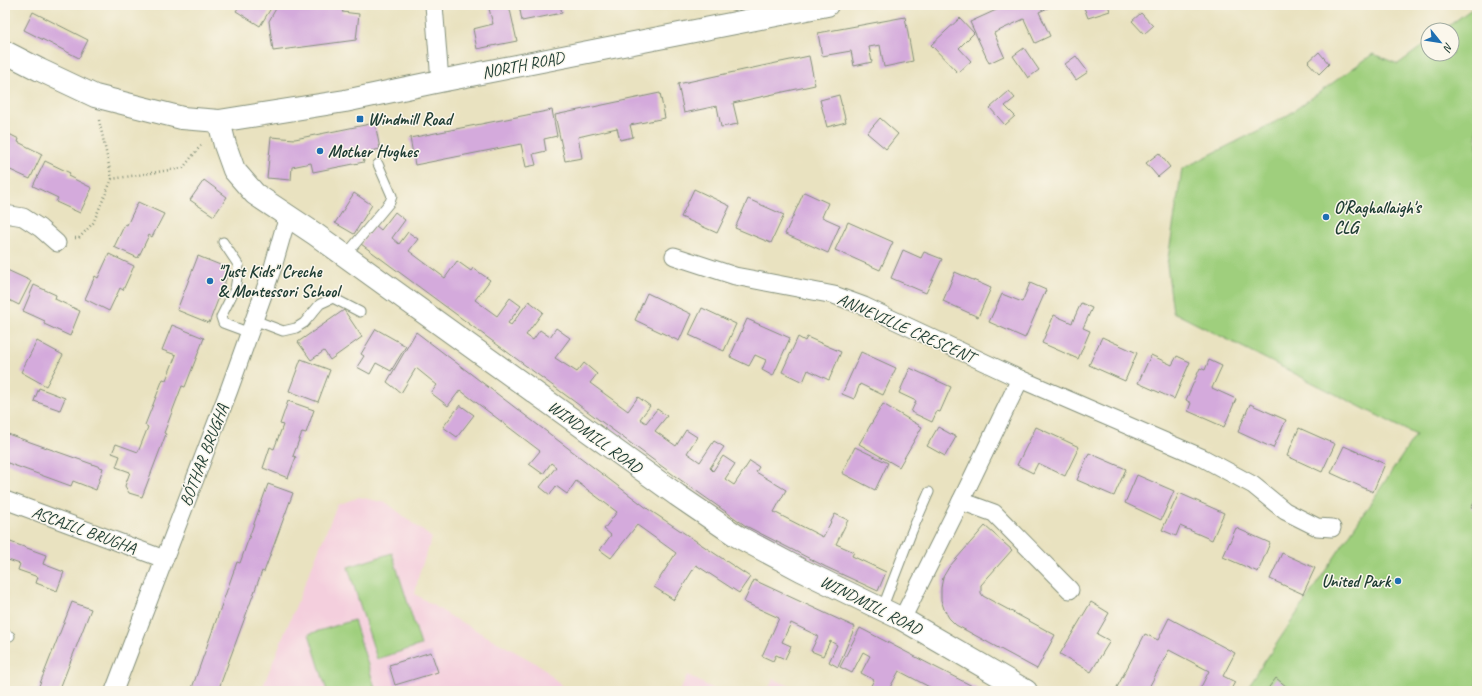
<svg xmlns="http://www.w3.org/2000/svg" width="1482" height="696" viewBox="0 0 1482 696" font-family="Caveat,sans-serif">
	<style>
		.built { fill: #f4cfdd }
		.green { fill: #9fcf7d; stroke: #5f8658 }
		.building { fill: #d4aadc }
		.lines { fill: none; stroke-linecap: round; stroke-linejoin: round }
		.service-casing { stroke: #84907a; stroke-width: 11 }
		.minor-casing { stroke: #84907a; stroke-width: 19 }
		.tertiary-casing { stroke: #84907a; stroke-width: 24 }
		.secondary-casing { stroke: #84907a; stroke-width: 24 }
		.path { stroke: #84907a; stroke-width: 2.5; stroke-dasharray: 1 3; stroke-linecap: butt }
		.service { stroke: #fff; stroke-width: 9 }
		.minor { stroke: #fff; stroke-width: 17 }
		.tertiary { stroke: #fff; stroke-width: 22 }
		.secondary { stroke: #fff; stroke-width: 22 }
		.poi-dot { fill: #1f6fb2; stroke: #fbf7ec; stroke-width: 1.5 }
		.labels { text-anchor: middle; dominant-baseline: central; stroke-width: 3; stroke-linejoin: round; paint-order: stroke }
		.street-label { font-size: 17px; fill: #1f3d34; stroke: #fbf7ec }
		.poi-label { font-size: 17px; font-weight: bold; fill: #1f3d34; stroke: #fbf7ec; text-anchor: start }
	</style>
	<rect width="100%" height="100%" fill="#fbf7ec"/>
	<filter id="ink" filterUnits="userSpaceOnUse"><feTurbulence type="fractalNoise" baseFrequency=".025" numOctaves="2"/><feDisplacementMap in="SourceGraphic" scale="8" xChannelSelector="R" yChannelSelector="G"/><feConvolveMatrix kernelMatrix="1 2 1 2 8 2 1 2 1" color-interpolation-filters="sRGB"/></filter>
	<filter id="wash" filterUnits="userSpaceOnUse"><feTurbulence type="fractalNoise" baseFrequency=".012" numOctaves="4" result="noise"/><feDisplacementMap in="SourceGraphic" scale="16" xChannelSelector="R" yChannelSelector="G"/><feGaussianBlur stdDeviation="0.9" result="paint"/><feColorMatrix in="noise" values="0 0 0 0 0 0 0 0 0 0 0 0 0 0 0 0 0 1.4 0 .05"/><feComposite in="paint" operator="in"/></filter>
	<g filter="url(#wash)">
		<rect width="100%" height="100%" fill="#e9e2c0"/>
		<!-- built -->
		<g class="built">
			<path d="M359 497 387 503 432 538 419 574 415 594 452 617 541 666 567 691H261L337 505Z"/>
			<path d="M688 675 717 691H679Z"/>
			<path d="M774 679 801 691H767Z"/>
		</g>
		<!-- green -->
		<g class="green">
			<path d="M1477 5V691H1245L1416 435 1173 312 1167 265 1182 169 1285 117 1373 54 1398 64 1428 42V54H1452V30H1443Z"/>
			<path d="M392 553 421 645 377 659 348 567Z"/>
			<path d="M354 620 376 691H327L309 634Z"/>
		</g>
		<g id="blocks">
			<!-- building -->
			<g class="building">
				<path d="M240 5H273L260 26 236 11Z"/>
				<path d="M278 5H347L342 12 359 14 356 40 273 51 269 21Z"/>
				<path d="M488 5H509L517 41 477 49 473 29 493 24Z"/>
				<path d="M519 5H560L562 13 522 21Z"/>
				<path d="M1007 5H1054L1039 12 1050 36 1035 43 1024 19 994 33 1004 56 989 63 970 22Z"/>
				<path d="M1083 5H1108L1110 11 1088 18Z"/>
				<path d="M33 12 88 40 79 58 24 30Z"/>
				<path d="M1141 13 1153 26 1144 34 1132 21Z"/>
				<path d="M905 17 913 61 884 67 880 45 869 47 872 62 854 66 851 51 822 56 818 33Z"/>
				<path d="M960 18 974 33 959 48 971 61 958 73 931 45Z"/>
				<path d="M1024 48 1039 70 1028 78 1013 56Z"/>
				<path d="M1319 52 1329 64 1319 74 1308 62Z"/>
				<path d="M809 56 815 85 733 103 738 124 721 127 717 106 684 113 678 84Z"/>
				<path d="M1076 56 1088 72 1076 80 1065 64Z"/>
				<path d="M1009 91 1015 98 1005 106 1015 116 1005 125 990 108Z"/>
				<path d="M660 93 665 118 630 125 633 137 620 140 617 128 578 137 582 158 565 161 555 115Z"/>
				<path d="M839 95 846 122 827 127 820 100Z"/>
				<path d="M552 110 557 136 544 139 546 151 533 154 536 165 526 167 521 144 415 165 410 138Z"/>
				<path d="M880 118 898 134 886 149 867 133Z"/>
				<path d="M375 123 380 149 362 153 364 162 313 172 311 163 292 167 291 180 267 178 271 137 295 139Z"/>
				<path d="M5 132 19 139 18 142 42 154 30 179 6 168 7 165 5 164Z"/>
				<path d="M1159 153 1170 167 1158 177 1146 163Z"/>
				<path d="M45 161 70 173 68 176 92 188 80 213 56 202 58 198 33 186Z"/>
				<path d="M204 180 227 197 214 216 190 200Z"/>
				<path d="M694 189 730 206 717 233 681 217Z"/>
				<path d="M804 192 828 203 822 217 840 225 828 253 785 234Z"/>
				<path d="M354 193 372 205 354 234 335 223Z"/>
				<path d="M748 199 784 215 771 243 735 228Z"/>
				<path d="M138 202 164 214 152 237 149 235 138 258 114 247 125 224 127 225Z"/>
				<path d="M395 212 405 220 392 238 399 244 408 232 418 239 409 251 445 278 457 261 471 271 473 268 490 280 475 300 497 316 510 298 521 306 508 323 511 325 529 301 543 312 526 335 533 340 540 330 550 337 556 328 570 338 555 358 577 372 584 363 597 374 590 383 628 411 638 397 650 406 640 419 646 423 657 409 667 416 655 431 676 446 686 430 697 437 687 453 700 462 714 441 724 447 710 468 713 471 723 456 735 464 725 479 734 485 750 461 759 467 756 472 786 490 774 512 823 537 835 514 848 520 836 544 854 552 852 556 886 572 878 591 826 567 746 526 675 476 361 244 375 225 381 230Z"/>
				<path d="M848 222 893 242 880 270 835 250Z"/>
				<path d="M903 250 921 258 924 252 942 259 926 293 891 278Z"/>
				<path d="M109 254 134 266 123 290 120 288 109 311 85 299 95 276 98 278Z"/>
				<path d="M198 256 230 269 209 323 177 310Z"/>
				<path d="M5 269 31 281 19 305 5 298Z"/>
				<path d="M955 272 991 288 978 317 943 301Z"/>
				<path d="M1030 283 1046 290 1025 338 989 322 1002 294 1022 302Z"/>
				<path d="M34 285 56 295 55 299 80 311 70 336 44 324 45 321 23 311Z"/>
				<path d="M647 293 691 314 679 341 635 320Z"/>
				<path d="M1081 303 1092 308 1083 328 1090 331 1078 359 1042 343 1054 315 1072 323Z"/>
				<path d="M702 308 736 324 724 351 689 335Z"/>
				<path d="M344 310 362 337 330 360 324 351 311 360 298 342Z"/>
				<path d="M747 319 790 338 773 376 762 370 766 360 755 355 749 366 730 357Z"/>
				<path d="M172 325 204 338 185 387 182 386 164 433 166 434 142 497 129 493 125 486 130 472 116 467 120 456 112 453 116 444 138 452 148 427 145 425 163 379 166 380 176 355 162 350Z"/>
				<path d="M376 329 406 346 391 371 376 363 370 374 357 367 364 356 361 354Z"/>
				<path d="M416 332 648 509 750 577 739 593 696 565 674 600 654 587 676 553 637 525 611 558 600 550 611 535 604 529 617 512 576 481 567 494 556 486 550 495 540 487 556 467 551 463 543 474 529 464 540 451 460 390 448 406 431 393 437 385 416 368 401 393 387 382Z"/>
				<path d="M798 337 805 341 807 337 841 352 829 380 808 370 803 382 782 372Z"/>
				<path d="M1102 337 1137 353 1125 381 1089 365Z"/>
				<path d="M37 341 63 355 46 386 21 372Z"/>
				<path d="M861 352 896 368 883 395 860 384 854 399 842 394Z"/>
				<path d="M1151 355 1172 365 1177 356 1190 362 1174 399 1138 383Z"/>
				<path d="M301 359 330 370 318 402 289 391Z"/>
				<path d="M1209 360 1222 366 1212 388 1236 399 1224 427 1188 411 1191 403 1186 400 1200 368 1205 370Z"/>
				<path d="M910 368 951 387 940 412 937 411 932 422 911 412 916 401 899 393Z"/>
				<path d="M39 388 65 398 60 410 34 401Z"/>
				<path d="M288 401 314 410 306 433 302 432 293 456 296 457 288 478 263 468 270 447 274 449 283 425 280 424Z"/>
				<path d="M883 404 922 427 899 467 859 444Z"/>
				<path d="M1250 404 1286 420 1273 448 1238 432Z"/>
				<path d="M460 405 474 415 457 437 443 427Z"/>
				<path d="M938 427 956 437 945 456 927 446Z"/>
				<path d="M1036 427 1079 447 1065 476 1038 463 1033 473 1017 465Z"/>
				<path d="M1299 428 1335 444 1322 472 1287 456Z"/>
				<path d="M5 433 103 468 96 490 73 481 71 486 5 462Z"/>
				<path d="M1344 446 1385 464 1373 492 1331 473Z"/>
				<path d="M855 447 888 463 875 490 842 473Z"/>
				<path d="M1089 453 1126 469 1114 496 1077 480Z"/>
				<path d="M1137 475 1174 491 1161 520 1125 503Z"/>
				<path d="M268 484 293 493 264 572 262 571 218 691H200L192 688 237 562 240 563Z"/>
				<path d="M1179 493 1224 513 1212 540 1180 526 1176 536 1162 530Z"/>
				<path d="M1477 498V511L1471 508Z"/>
				<path d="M985 526 1012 550 981 585V593L983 596 1055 635 1037 669 956 625 949 618 944 609 941 600V588L943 577 949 567Z"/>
				<path d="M1236 528 1270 543 1258 572 1223 557Z"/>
				<path d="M5 540 46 555 43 564 64 572 57 591 36 583 38 577 18 570 20 564 5 559Z"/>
				<path d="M1282 553 1315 568 1303 594 1270 579Z"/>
				<path d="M754 580 855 627 838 667 829 662 837 645 830 641 823 656 811 651 818 636 791 623 782 642 791 646 785 659 776 655 773 661 762 656 779 618 744 602Z"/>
				<path d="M72 602 91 609 59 691H37Z"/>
				<path d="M1091 602 1109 613 1097 634 1110 641 1091 672 1060 654Z"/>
				<path d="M1169 618 1235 653 1223 676 1235 682 1230 691H1199L1209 671 1169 650 1147 691H1115L1145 634 1158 640Z"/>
				<path d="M860 628 935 667 982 691H937L899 671 888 691H868L874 680 861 673 870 656 863 652 852 673 840 667Z"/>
				<path d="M431 652 438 672 395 685 389 665Z"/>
				<path d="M1276 678 1292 691H1266Z"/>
			</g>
		</g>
	</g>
	<g filter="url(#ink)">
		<use href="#blocks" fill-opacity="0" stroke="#84907a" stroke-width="1"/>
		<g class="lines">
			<!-- service casing -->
			<g class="service-casing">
				<g id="service">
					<path d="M223 242 239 266 235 289 221 317 223 323 250 333"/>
					<path d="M345 256 390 202 392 196 378 164"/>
					<path d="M254 320 283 331 296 328 304 323 320 304 333 298 360 312"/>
					<path d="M882 609 912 531 929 492"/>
					<path d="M5 634 10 636"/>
				</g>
			</g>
			<!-- minor casing -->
			<g class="minor-casing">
				<g id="minor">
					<path d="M434 5 440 81"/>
					<path d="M5 214 23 217 40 228 57 243"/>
					<path d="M674 256 735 276 834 295 864 306 1020 379 1203 458 1253 485 1285 511 1317 527 1332 528"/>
					<path d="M5 500 164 559"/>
					<path d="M961 501 994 513 1070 590"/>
					<path d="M902 619 961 501 1020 379"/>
					<path d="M114 691 229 390 273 267 283 232 289 216"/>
				</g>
			</g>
			<!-- tertiary casing -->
			<g class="tertiary-casing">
				<path id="tertiary" d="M219 121 225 145 234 170 255 194 315 234 677 495 737 536 801 570 902 619 1026 691"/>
			</g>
			<!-- secondary casing -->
			<g class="secondary-casing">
				<path id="secondary" d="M5 52 40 70 95 96 182 118 219 121 345 101 440 81 827 5"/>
			</g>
			<!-- path -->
			<g class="path">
				<path d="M99 120 112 179"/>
				<path d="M75 238H79L93 223 112 179 183 168 202 144"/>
			</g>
			<!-- service -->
			<use href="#service" class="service"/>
			<!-- minor -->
			<use href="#minor" class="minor"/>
			<!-- tertiary -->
			<use href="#tertiary" class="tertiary"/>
			<!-- secondary -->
			<use href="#secondary" class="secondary"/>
		</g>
	</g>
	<!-- markers -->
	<g class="poi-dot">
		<rect x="356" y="115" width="8" height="8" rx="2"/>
		<circle cx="320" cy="151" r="4"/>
		<circle cx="1326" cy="217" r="4"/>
		<circle cx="210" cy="281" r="4"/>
		<circle cx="1398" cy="581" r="4"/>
	</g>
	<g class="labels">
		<!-- street labels -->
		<g class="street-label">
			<text transform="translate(523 65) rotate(-11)">NORTH ROAD</text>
			<text transform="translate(906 328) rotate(24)">ANNEVILLE CRESCENT</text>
			<text transform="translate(595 437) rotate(36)">WINDMILL ROAD</text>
			<text transform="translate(204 455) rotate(-69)">BÓTHAR BRUGHA</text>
			<text transform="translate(84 530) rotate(20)">ASCAILL BRUGHA</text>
			<text transform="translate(871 605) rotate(27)">WINDMILL ROAD</text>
		</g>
		<!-- poi labels -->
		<g class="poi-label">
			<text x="368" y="119">Windmill Road</text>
			<text x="328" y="151">Mother Hughes</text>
			<text x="1334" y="207">O'Raghallaigh's<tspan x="1334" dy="20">CLG</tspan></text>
			<text x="218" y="271">"Just Kids" Creche<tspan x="218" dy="20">&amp; Montessori School</tspan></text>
			<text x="1390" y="581" text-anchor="end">United Park</text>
		</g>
	</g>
	<!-- margin -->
	<rect width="1482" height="696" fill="none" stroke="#fbf7ec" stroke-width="20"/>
	<!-- north arrow -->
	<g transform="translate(1440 42) rotate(120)"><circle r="19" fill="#fbf7ec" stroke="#a3ada2"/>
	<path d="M0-3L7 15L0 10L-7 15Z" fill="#1f6fb2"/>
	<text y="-6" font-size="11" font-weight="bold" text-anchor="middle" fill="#1f3d34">N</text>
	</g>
</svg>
